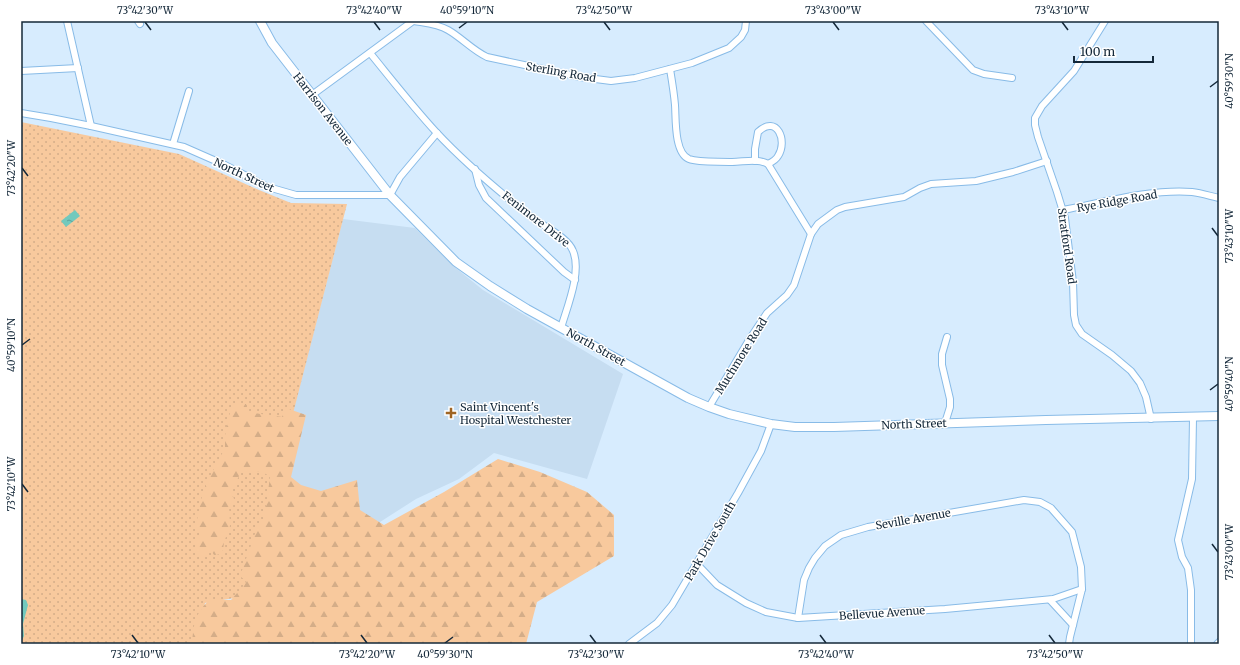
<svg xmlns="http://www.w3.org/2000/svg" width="1240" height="665" viewBox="0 0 1240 665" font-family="Merriweather,serif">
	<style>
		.built { fill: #c6ddf1 }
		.grass { fill: url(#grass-dots) }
		.forest { fill: url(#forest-firs) }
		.water { fill: url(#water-ripples) }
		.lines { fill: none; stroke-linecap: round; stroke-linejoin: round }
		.minor-casing { stroke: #88bbe7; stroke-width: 8 }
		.major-casing { stroke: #88bbe7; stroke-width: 10 }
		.minor { stroke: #fff; stroke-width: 6 }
		.major { stroke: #fff; stroke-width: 8 }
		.ticks { fill: none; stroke: #142839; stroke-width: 1.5 }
		.poi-dot { fill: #9f6524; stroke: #fff; stroke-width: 1.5 }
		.labels { text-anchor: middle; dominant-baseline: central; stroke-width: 3; stroke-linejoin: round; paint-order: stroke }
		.street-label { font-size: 11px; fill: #142839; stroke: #fff }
		.poi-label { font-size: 11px; fill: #142839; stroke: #fff; text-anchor: start }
		.neatline { fill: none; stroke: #142839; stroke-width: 1.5 }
		.ticks-label { font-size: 10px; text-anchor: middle; fill: #142839 }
	</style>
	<defs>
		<pattern id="grass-dots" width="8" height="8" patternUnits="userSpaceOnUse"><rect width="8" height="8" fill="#f8c99d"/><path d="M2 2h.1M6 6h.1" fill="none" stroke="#d4ad88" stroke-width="1.8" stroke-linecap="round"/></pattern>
		<pattern id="forest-firs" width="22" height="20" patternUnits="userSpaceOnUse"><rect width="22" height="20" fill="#f8c99d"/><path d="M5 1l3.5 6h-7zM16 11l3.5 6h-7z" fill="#d4ad88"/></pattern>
		<pattern id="water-ripples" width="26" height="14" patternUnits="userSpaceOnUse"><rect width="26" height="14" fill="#72c9bd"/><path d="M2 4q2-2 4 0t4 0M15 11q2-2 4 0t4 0" fill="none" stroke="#5ca39b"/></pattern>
	</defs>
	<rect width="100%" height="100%" fill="#d7ecfe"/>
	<!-- built -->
	<path class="built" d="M343 219 415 228 457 269 483 290 623 374 587 479 494 453 459 479 416 499 319 561 257 551Z"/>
	<!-- grass -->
	<path class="grass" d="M21 122 179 154 259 190 291 203 347 204 246 596 205 603 196 644H21Z"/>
	<!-- forest -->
	<path class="forest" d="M238 404H246L248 412 282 417 286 408 306 415 291 477 301 485 321 491 357 480 360 510 384 525 444 492 498 459 540 472 587 492 614 515V556L537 602 526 644H192C194 623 194 616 209 600H231L245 584 246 581 240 576 258 525H262L264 520 270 477C262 470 251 470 240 473 238 480 234 484 231 491L234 499 232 503 229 506 230 526 224 542 223 550 221 554 214 555 211 550 207 551 202 557 195 554 196 540 201 533 196 526 201 500 207 482 225 448V436L231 408Z"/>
	<!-- water -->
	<g class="water">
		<path d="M75 210 80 216 66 227 61 221Z"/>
		<path d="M21 599 26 600 28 605 23 624 24 636 21 642Z"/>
	</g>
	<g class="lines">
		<!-- minor casing -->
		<g class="minor-casing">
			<g id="minor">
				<path d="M67 21 91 126"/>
				<path d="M138 21 140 24"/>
				<path d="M414 21C425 23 438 24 448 30 462 38 472 50 487 57L580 77 611 81 635 78 692 63 729 48 741 37 745 30 746 21"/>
				<path d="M926 21 973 70 984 74 1012 78"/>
				<path d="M1105 21 1074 71 1042 106 1035 118V125L1038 137 1057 192 1065 218 1073 282 1074 315 1076 325 1082 334 1112 355 1131 371 1140 383 1146 397 1151 419"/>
				<path d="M370 53C392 80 413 107 436 132 464 162 497 190 529 215 542 226 567 236 573 251 582 272 567 307 561 328"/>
				<path d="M670 69C672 81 674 93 675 105 676 118 674 153 689 159 700 163 720 161 732 162 744 162 757 158 768 164L811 234"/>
				<path d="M21 71 78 68"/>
				<path d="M312 95 413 21"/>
				<path d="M21 113 51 118 91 126 184 147 225 165 268 187 296 195H390L400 177 437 133"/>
				<path d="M173 144 189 91"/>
				<path d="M755 161V149L758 132C777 114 788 141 778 156 776 160 772 162 768 164"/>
				<path d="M475 169 479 185 486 198 564 272 575 280"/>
				<path d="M1063 210C1105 202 1149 189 1192 192 1201 193 1210 196 1219 198"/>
				<path d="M709 407 749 340 767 313 787 295 794 285 811 234 818 224 837 210 845 207 904 197 920 188 931 184 976 181 1013 172 1047 161"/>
				<path d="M945 423 950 407V399L942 365V354L947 337"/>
				<path d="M697 564 717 585 746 603 766 612 798 618 945 609 1053 599 1082 589"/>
				<path d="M1050 600 1073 625"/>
				<path d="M798 618 804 580 809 568 815 558 825 546 841 535 868 527 1024 500 1040 502 1051 508 1072 532 1081 567 1082 589 1070 637 1069 644"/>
				<path d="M629 644 657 623 672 605 738 493 761 451 771 424"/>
				<path d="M1191 644V590L1188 568 1182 557 1178 540 1192 479 1193 418"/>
				<path d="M1217 644 1219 642"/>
			</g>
		</g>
		<!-- major casing -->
		<g class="major-casing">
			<path id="major" d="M260 21 272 43 390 195 456 262 490 286 527 309 688 398 709 407 729 414 771 424 795 427H834L1046 420 1219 416"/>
		</g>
		<!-- minor -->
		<use href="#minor" class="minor"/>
		<!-- major -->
		<use href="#major" class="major"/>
	</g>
	<!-- ticks -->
	<path class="ticks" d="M145 22 151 30M374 22 380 30M604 22 610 30M833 22 839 30M1062 22 1068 30M459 28 467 22M1210 87 1218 81M22 168 28 176M1212 228 1218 236M22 345 30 339M1210 390 1218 384M22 484 28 492M1212 544 1218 552M132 635 138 643M361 635 367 643M590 635 596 643M820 635 826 643M1049 635 1055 643M445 643 453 637"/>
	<!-- markers -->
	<path class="poi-dot" d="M449 407h4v4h4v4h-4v4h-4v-4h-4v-4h4z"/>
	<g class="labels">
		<!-- street labels -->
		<g class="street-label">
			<text transform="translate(561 72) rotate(10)">Sterling Road</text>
			<text transform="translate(323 109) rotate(52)">Harrison Avenue</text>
			<text transform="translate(244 175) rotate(25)">North Street</text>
			<text transform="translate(1117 201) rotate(-10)">Rye Ridge Road</text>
			<text transform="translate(536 219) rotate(38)">Fenimore Drive</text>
			<text transform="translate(1067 246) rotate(82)">Stratford Road</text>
			<text transform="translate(596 347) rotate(29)">North Street</text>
			<text transform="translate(741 356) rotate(-58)">Muchmore Road</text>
			<text transform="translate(914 424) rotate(-2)">North Street</text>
			<text transform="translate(913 519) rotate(-10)">Seville Avenue</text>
			<text transform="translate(710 541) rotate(-60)">Park Drive South</text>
			<text transform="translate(882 613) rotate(-4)">Bellevue Avenue</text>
		</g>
		<!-- poi labels -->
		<g class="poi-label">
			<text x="460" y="407">Saint Vincent's<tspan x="460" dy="13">Hospital Westchester</tspan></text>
		</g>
	</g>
	<!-- border -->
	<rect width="1240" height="665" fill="none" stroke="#ffffff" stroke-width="44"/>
	<!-- scale -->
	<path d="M1074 56v6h79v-6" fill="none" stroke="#142839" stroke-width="2"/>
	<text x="1080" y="56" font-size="12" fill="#142839" stroke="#ffffff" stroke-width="3" paint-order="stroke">100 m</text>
	<rect x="22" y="22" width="1196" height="621" class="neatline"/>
	<g class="ticks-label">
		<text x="145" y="14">73°42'30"W</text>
		<text x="374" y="14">73°42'40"W</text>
		<text x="467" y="14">40°59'10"N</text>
		<text x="604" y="14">73°42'50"W</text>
		<text x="833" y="14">73°43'00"W</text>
		<text x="1062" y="14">73°43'10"W</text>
		<text transform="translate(1229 81) rotate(-90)" y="4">40°59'30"N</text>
		<text transform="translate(11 168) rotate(-90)" y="4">73°42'20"W</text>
		<text transform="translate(1229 236) rotate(-90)" y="4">73°43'10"W</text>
		<text transform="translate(11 345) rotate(-90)" y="4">40°59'10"N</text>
		<text transform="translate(1229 384) rotate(-90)" y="4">40°59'40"N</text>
		<text transform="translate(11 484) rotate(-90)" y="4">73°42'10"W</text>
		<text transform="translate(1229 552) rotate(-90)" y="4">73°43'00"W</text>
		<text x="138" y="658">73°42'10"W</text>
		<text x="367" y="658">73°42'20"W</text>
		<text x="445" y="658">40°59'30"N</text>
		<text x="596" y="658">73°42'30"W</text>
		<text x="826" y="658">73°42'40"W</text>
		<text x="1055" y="658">73°42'50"W</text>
	</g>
</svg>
